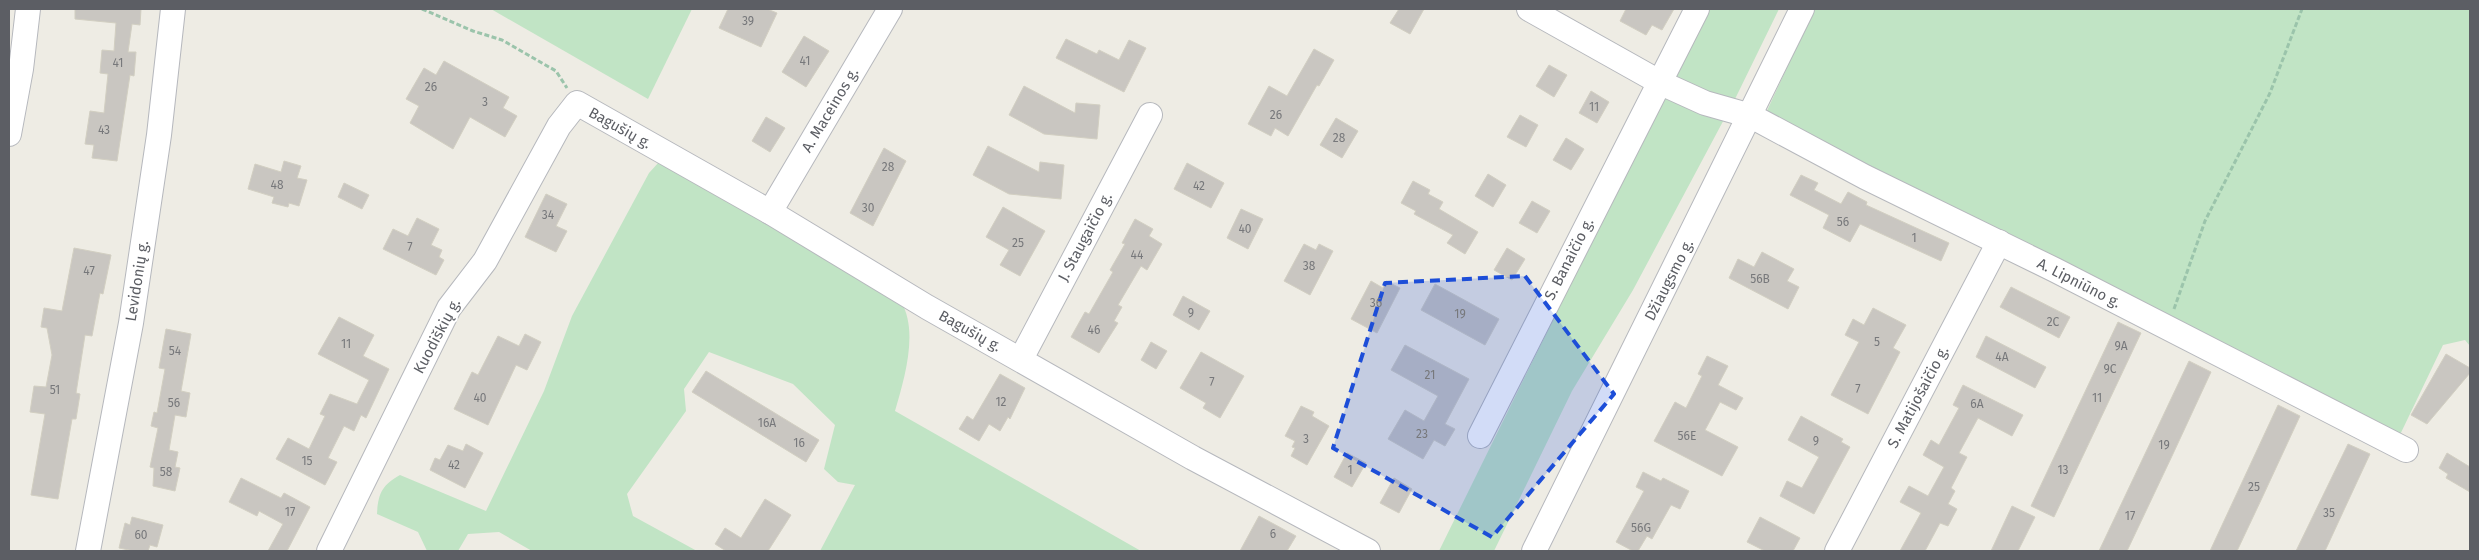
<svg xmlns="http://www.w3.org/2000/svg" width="2479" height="560" viewBox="0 0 2479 560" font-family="'Fira Sans',sans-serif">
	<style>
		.green { fill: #c1e4c5 }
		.building { fill: #c9c6c1; stroke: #d2cfc2 }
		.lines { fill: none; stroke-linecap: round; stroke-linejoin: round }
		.minor-casing { stroke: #b6b8bd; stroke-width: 26 }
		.path { stroke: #9bc4ab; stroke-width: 3; stroke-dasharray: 5 2.5; stroke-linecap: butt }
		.minor { stroke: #fff; stroke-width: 24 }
		.marked { fill: #1d4ed8; fill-opacity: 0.2; stroke: #1d4ed8; stroke-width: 4; stroke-dasharray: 10 6; stroke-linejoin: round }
		.labels { text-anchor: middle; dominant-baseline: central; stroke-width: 4; stroke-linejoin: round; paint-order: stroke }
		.number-label { font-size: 12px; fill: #77787b }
		.street-label { font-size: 15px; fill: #5c5e64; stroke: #fff }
	</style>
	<rect width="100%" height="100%" fill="#eeece4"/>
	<!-- green -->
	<g class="green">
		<path d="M491 9H692L648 99Z"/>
		<path d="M1706 9H1779L1736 97 1633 290 1572 391 1494 551H1439Z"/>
		<path d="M1814 9H2470V346L2465 340 2443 345 2397 441 1765 115Z"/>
		<path d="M668 160 901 302C919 331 904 380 895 411L1141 551H820L855 485 838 482 824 469 835 425 793 384 709 352 684 389 686 411 627 494 633 516 697 551H532L499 532 468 534 458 551H427L418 532 377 514C378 494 382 485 400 475L486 511 544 391 572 316 649 173 659 162Z"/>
	</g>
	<!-- building -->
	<g class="building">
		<path d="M75 9H141L140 25 132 24 128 52H136L134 76 130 75 117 161 92 158 94 145 85 144 90 111 104 113 108 74 100 73 102 50 114 51 116 23 75 19Z"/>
		<path d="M728 9H767L777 13 761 47 719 28Z"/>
		<path d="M1399 9H1424L1410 34 1390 23Z"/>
		<path d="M1626 9H1674L1662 30 1652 25 1646 35 1620 21Z"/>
		<path d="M804 36 829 51 806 87 782 72Z"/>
		<path d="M1066 39 1097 54 1099 50 1119 60 1129 40 1146 48 1124 92 1056 58Z"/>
		<path d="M1314 49 1334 60 1319 86 1317 85 1288 136 1275 128 1271 136 1248 124 1269 86 1287 96Z"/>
		<path d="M444 61 509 97 503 108 517 116 505 137 470 117 453 149 410 123 419 106 406 99 424 68 436 75Z"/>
		<path d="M1549 65 1567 75 1554 97 1536 86Z"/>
		<path d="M1024 86 1075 113 1076 103 1100 105 1097 139 1044 134 1009 115Z"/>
		<path d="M1591 91 1609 102 1597 123 1579 113Z"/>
		<path d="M1520 115 1538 125 1526 147 1507 137Z"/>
		<path d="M766 117 785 128 770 152 752 141Z"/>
		<path d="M1336 118 1358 131 1342 158 1320 145Z"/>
		<path d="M1566 138 1584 149 1571 170 1553 160Z"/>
		<path d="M988 146 1039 172 1040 162 1064 165 1061 199 1009 194 973 175Z"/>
		<path d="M884 148 906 161 873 226 850 213Z"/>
		<path d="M284 161 301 166 297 178 307 180 299 206 289 203 288 207 272 203 274 197 248 189 255 164 281 172Z"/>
		<path d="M1187 163 1224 183 1211 208 1174 189Z"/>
		<path d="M1488 174 1506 185 1493 207 1475 196Z"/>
		<path d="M1801 175 1818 183 1814 190 1841 204 1848 192 1867 202 1866 205 1949 243 1941 261 1860 224 1850 242 1823 228 1829 215 1790 195Z"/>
		<path d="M1413 181 1430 190 1428 194 1443 202 1439 209 1478 232 1465 254 1447 243 1453 235 1414 214 1416 211 1401 203Z"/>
		<path d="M344 183 369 195 362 209 338 197Z"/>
		<path d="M546 194 567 204 556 226 567 231 556 252 525 237Z"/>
		<path d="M1532 201 1550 211 1537 233 1519 223Z"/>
		<path d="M1003 207 1045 231 1020 276 1000 265 1009 250 986 237Z"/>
		<path d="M1241 209 1263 219 1248 249 1227 238Z"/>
		<path d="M417 218 439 229 431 245 442 250 439 257 444 260 436 275 383 249 393 229 408 236Z"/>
		<path d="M1135 219 1153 229 1149 236 1162 244 1147 270 1141 266 1118 305 1122 307 1114 321 1118 323 1099 353 1071 337 1085 312 1089 314 1113 272 1110 270 1125 244 1122 243Z"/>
		<path d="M1304 244 1316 250 1319 244 1333 251 1310 295 1284 281Z"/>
		<path d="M74 248 111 255 103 294 100 293 92 336 85 335 76 393 80 394 76 419H72L58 499 31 495 45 414 30 412 34 386 46 387 52 355 47 328 41 327 44 308 62 311Z"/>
		<path d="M1507 248 1525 259 1512 280 1494 270Z"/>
		<path d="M1762 252 1794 269 1787 281 1799 287 1788 309 1729 278 1738 259 1754 267Z"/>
		<path d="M1371 281 1383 288 1386 281 1400 288 1377 333 1351 319Z"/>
		<path d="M1435 284 1499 319 1485 345 1421 310Z"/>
		<path d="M2011 287 2070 317 2059 338 2000 307Z"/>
		<path d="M1183 296 1210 311 1199 330 1173 315Z"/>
		<path d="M1873 308 1906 325 1893 348 1900 352 1868 414 1831 395 1859 342 1845 335 1853 319 1864 325Z"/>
		<path d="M339 317 374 335 363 356 389 369 366 418 361 415 354 431 344 426 328 458 337 462 325 485 276 459 288 438 309 449 325 416 320 414 330 394 357 404 369 380 318 354Z"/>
		<path d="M2118 322 2141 333 2054 517 2031 506Z"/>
		<path d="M166 329 191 334 181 391 190 393 186 417 175 415 169 450 178 452 175 467 180 468 175 491 153 486 154 468 150 467 158 428 151 426 154 412 157 413 165 369 159 368Z"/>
		<path d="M525 334 541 342 527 370 516 365 488 425 454 409 472 372 478 375 498 336 519 346Z"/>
		<path d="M1986 336 2046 367 2035 388 1976 357Z"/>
		<path d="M1151 342 1167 351 1156 369 1141 360Z"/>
		<path d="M1405 345 1469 379 1445 424 1455 429 1445 446 1434 440 1423 459 1388 439 1405 410 1424 421 1438 396 1391 370Z"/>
		<path d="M1201 352 1244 376 1220 418 1203 408 1206 403 1180 388Z"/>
		<path d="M2446 354 2470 368V373L2427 424 2411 415Z"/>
		<path d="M1707 356 1728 366 1718 385 1743 398 1736 410 1720 402 1705 430 1738 447 1722 476 1654 441 1675 402 1686 408 1702 376 1698 374Z"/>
		<path d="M2189 361 2211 372 2172 456 2127 551H2099Z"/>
		<path d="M706 371 819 440 806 462 692 392Z"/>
		<path d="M1000 374 1025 388 1010 419 1008 417 1000 431 989 424 979 441 959 429 967 416 973 420Z"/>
		<path d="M1963 385 2023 415 2012 436 1978 418 1959 453 1967 457 1951 488 1955 491 1948 504 1957 509 1948 526 1940 523 1925 551H1900L1921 513 1900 502 1909 486 1928 496 1944 467 1923 455 1931 440 1939 445 1959 408 1953 405Z"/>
		<path d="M2278 405 2300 416 2262 498 2237 551H2210Z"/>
		<path d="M1301 406 1314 412 1312 416 1329 426 1307 465 1291 456 1295 448 1292 447 1295 441 1285 436Z"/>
		<path d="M1801 416 1843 439 1841 442 1850 447 1814 514 1780 496 1787 481 1802 488 1819 457 1788 440Z"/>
		<path d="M466 444 483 453 465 488 430 470 435 458 440 460 448 445 463 451Z"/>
		<path d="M2348 444 2370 454 2343 512 2325 551H2296Z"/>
		<path d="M1347 453 1366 463 1352 487 1334 477Z"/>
		<path d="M2447 453 2470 467V492L2446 478 2448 474 2439 468Z"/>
		<path d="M1643 472 1661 481 1663 478 1689 491 1680 509 1671 505 1652 539 1647 536 1638 551H1633L1616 542 1644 491 1636 487Z"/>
		<path d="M241 478 281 498 284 493 310 507 287 551H268L283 524 259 511 257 516 229 502Z"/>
		<path d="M1394 478 1412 489 1399 513 1380 503Z"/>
		<path d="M765 499 791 515 768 551H726L715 544 725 528 741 538Z"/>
		<path d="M2012 506 2035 517 2018 551H1991Z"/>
		<path d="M1259 516 1296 536 1287 551H1240Z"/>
		<path d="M132 517 163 525 157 547 150 545 148 551H134L119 548 125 523 130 525Z"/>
		<path d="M1760 517 1800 538 1793 551H1765L1747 542Z"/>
	</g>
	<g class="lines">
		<!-- minor casing -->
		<g class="minor-casing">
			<g id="minor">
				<path d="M1529 9 1661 83 1705 103 1751 116 1865 177 2055 270 2406 450"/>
				<path d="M9 134 21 69 28 9"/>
				<path d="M770 212 890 9"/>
				<path d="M1021 359 1150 115"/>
				<path d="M1480 436 1697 9"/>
				<path d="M88 551 131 323 159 135 173 9"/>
				<path d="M329 551 449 308 485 261 559 126 577 103 770 212 927 307 1193 458 1368 551"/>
				<path d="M1534 551 1802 9"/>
				<path d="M1837 551 1999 242"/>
			</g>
		</g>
		<!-- path -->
		<g class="path">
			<path d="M422 9 473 31 502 40 556 71 567 88"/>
			<path d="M2174 309 2205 221 2270 93 2302 9"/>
		</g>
		<!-- minor -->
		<use href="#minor" class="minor"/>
	</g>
	<!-- marked area -->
	<path class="marked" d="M1525 276 1614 394 1492 537 1333 448 1385 283Z"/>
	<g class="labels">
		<!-- number labels -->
		<g class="number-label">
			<text x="748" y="21">39</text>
			<text x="805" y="61">41</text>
			<text x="118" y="63">41</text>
			<text x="431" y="87">26</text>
			<text x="485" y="102">3</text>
			<text x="1594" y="107">11</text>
			<text x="1276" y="115">26</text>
			<text x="104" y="130">43</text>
			<text x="1339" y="138">28</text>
			<text x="888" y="167">28</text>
			<text x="277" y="185">48</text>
			<text x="1199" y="186">42</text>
			<text x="868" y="208">30</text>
			<text x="548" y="215">34</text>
			<text x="1843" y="222">56</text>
			<text x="1245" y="229">40</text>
			<text x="1914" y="238">1</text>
			<text x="1018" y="243">25</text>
			<text x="410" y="247">7</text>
			<text x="1137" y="255">44</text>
			<text x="1309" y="266">38</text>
			<text x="89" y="271">47</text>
			<text x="1760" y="279">56B</text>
			<text x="1376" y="303">36</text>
			<text x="1191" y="313">9</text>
			<text x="1460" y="314">19</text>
			<text x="2053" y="322">2C</text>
			<text x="1094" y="330">46</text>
			<text x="1877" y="342">5</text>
			<text x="346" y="344">11</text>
			<text x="2121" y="346">9A</text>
			<text x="175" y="351">54</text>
			<text x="2002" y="357">4A</text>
			<text x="2110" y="369">9C</text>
			<text x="1430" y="375">21</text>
			<text x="1212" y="382">7</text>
			<text x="1858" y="389">7</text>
			<text x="55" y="390">51</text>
			<text x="480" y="398">40</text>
			<text x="2097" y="398">11</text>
			<text x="1001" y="402">12</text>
			<text x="174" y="403">56</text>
			<text x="1977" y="404">6A</text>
			<text x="767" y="423">16A</text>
			<text x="1422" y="434">23</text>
			<text x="1687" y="436">56E</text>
			<text x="1306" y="439">3</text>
			<text x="1816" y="441">9</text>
			<text x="799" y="443">16</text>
			<text x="2164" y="445">19</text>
			<text x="307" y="461">15</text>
			<text x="454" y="465">42</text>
			<text x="1350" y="470">1</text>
			<text x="2063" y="470">13</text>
			<text x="166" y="472">58</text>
			<text x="2254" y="487">25</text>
			<text x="290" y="512">17</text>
			<text x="2329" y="513">35</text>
			<text x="2130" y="516">17</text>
			<text x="1641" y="528">56G</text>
			<text x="1273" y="534">6</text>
			<text x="141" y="535">60</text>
		</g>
		<!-- street labels -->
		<g class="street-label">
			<text transform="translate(830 110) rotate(-59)">A. Maceinos g.</text>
			<text transform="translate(620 128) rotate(29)">Bagušių g.</text>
			<text transform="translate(1085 237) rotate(-62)">J. Staugaičio g.</text>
			<text transform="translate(1569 259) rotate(-63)">S. Banaičio g.</text>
			<text transform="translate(1669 280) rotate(-63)">Džiaugsmo g.</text>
			<text transform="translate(137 281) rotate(-81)">Levidonių g.</text>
			<text transform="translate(2079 283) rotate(27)">A. Lipniūno g.</text>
			<text transform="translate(970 331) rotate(29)">Bagušių g.</text>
			<text transform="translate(437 336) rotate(-62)">Kuodiškių g.</text>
			<text transform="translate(1918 397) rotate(-62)">S. Matijošaičio g.</text>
		</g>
	</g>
	<!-- border -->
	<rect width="2479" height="560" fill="none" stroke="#5c5e64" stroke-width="20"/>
</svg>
